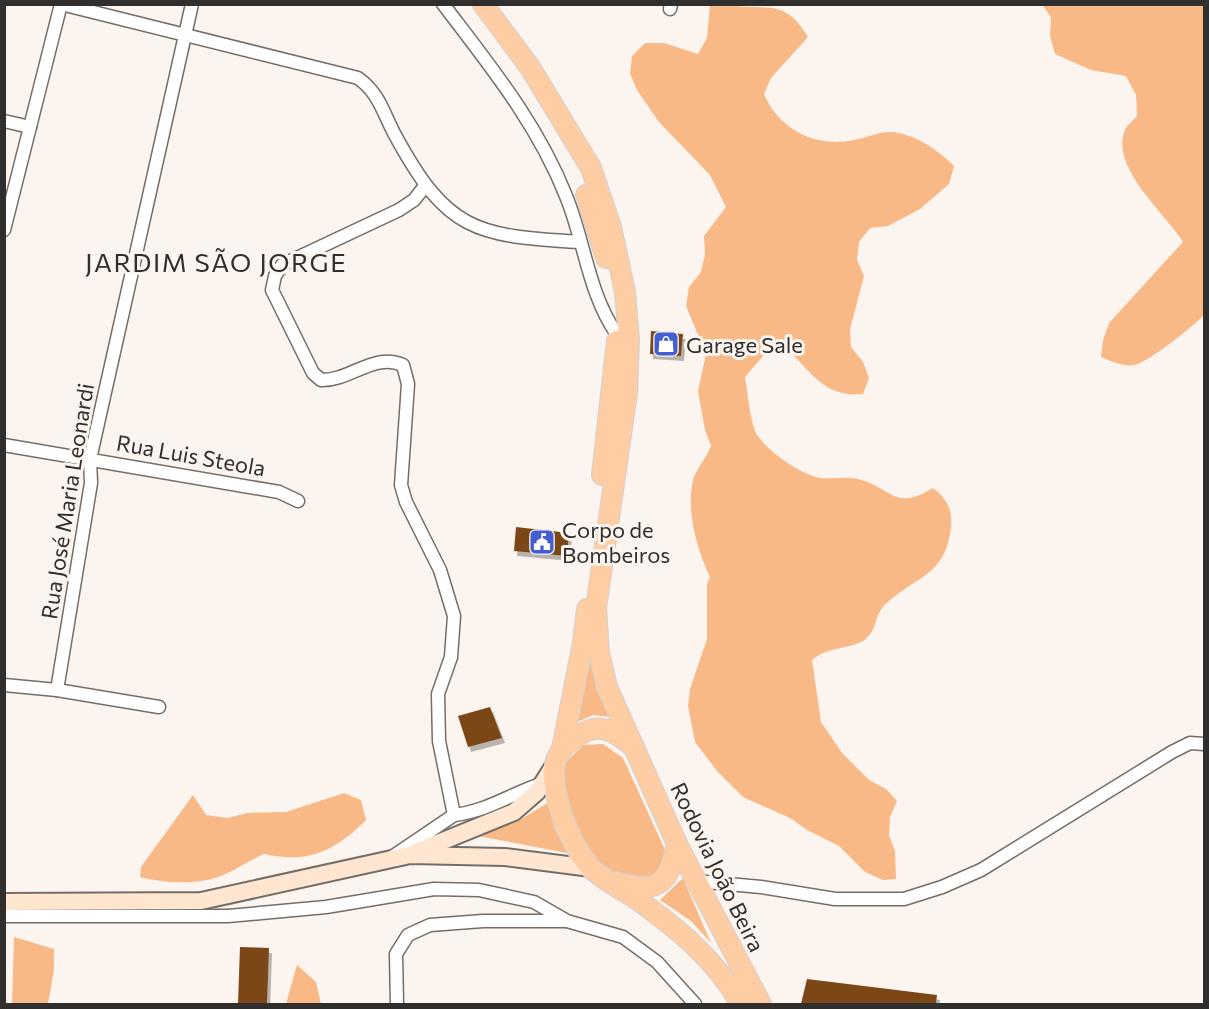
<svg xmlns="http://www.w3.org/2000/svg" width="1209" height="1009" viewBox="0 0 1209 1009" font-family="Commissioner,sans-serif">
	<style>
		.green { fill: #f8b987 }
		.building { fill: #7b4613; filter: url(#shadow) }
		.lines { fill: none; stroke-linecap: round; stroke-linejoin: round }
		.street-casing { stroke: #746e69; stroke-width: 15 }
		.secondary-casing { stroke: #746e69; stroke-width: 20 }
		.primary-casing { stroke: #d2d1d1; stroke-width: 22 }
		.street { stroke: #fff; stroke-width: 12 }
		.secondary { stroke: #ffe6d1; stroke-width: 16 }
		.primary { stroke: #ffcda3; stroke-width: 20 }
		.labels { text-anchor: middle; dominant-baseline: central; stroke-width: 6; stroke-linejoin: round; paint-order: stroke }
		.poi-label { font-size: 22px; fill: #312f2d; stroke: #fbf4ef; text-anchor: start }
		.street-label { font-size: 22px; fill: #312f2d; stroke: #fbf4ef }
		.quarter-label { font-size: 26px; letter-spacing: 1.5px; fill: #312f2d; stroke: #fbf4ef }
	</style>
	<defs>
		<filter id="shadow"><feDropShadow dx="3" dy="5" stdDeviation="0" flood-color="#0004"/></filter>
	</defs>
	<rect width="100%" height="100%" fill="#fbf4ef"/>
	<!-- green -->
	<g class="green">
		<path d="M710 5C723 4 736 7 749 7 780 7 791 9 808 37L771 78 764 94C779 130 816 148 854 140 866 138 878 132 890 132 914 133 938 150 954 166L949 184 920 209 888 226 870 228 859 242 857 260 864 276 850 329 851 347 863 362 869 378 863 394C824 398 812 372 786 348L769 349 745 377C748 394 749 414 755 431 763 449 802 476 821 478 834 479 845 476 858 479 893 488 894 512 933 488 947 499 953 510 951 527 945 579 914 575 883 607 874 617 877 632 863 641 847 650 829 646 812 660L821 722 842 753 869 780 886 789 897 801 890 817 889 835 895 851 896 879 883 880 865 872 839 846 807 830 792 819 743 797 717 771 695 742 688 706 690 689 707 639V584L710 577C697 549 686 512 693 480 695 471 707 457 711 446L705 430 698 391 706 354 686 306 689 287 701 272 705 254 704 236 726 207 710 175 659 122 637 90 630 74 632 56 645 43H664L698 54 707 38Z"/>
		<path d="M1043 5H1204V315C1195 325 1146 364 1134 365 1123 367 1111 361 1101 357L1103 340 1109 323 1183 242C1166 214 1109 167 1125 130 1127 125 1134 120 1137 116L1136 95 1126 76 1091 70 1055 54 1050 36 1051 18Z"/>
		<path d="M590 659 599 693 609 717 593 715 577 722Z"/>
		<path d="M603 744 623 758 666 852 661 872 648 886 611 879 568 823 562 787 566 762 583 745Z"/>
		<path d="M344 793 361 800 366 820C335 851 308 864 264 854 248 861 235 871 218 877 196 885 162 883 140 877L141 867 193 795 206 815 228 818 247 813 286 812Z"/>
		<path d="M549 802 555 829 567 853 478 836 518 821Z"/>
		<path d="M683 878 711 943 691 921 660 900Z"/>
		<path d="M14 937 54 949V969L48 1004H12Z"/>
		<path d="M297 965 316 982 321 1004H286Z"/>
	</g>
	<!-- building -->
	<g class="building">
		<path d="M651 331 683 334 681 356 650 354Z"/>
		<path d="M516 527 569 533 567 556 514 551Z"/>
		<path d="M490 707 502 738 468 747 458 716Z"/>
		<path d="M240 947 269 948 267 1004H238Z"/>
		<path d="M807 979 937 995 936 1004H801Z"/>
	</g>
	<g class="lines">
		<!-- street casing -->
		<g class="street-casing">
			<g id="street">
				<path d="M61 4 358 78C380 94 383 113 395 135 447 231 475 236 580 242"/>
				<path d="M443 4C490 66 537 123 566 196 585 242 588 294 618 336"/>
				<path d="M670 9 671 4"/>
				<path d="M4 121 30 127"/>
				<path d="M4 230 61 4"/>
				<path d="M4 445 279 492 298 501"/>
				<path d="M4 685 57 690 159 707"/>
				<path d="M57 690 91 483 90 459 192 4"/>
				<path d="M454 815C488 811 512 793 544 783"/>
				<path d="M392 857 454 815 439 741 438 694 451 657 454 616 440 570 406 502 401 485 408 384 403 365C374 352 350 381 321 380L313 373 272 290 275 276 282 265 399 210 414 200 425 186"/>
				<path d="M695 881 761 887 835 899H904L942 887 981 870 1172 752 1190 743 1204 744"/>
				<path d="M4 916H228L326 907 434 889 479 890 534 902 567 921 623 937 657 962 695 1004"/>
				<path d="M397 1004 396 954 408 935 430 925 483 921H565"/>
			</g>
		</g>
		<!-- secondary casing -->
		<g class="secondary-casing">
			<g id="secondary">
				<path d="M416 852 514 812 537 792 556 762"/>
				<path d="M4 902 201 901 410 855 505 857 591 868"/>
			</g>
		</g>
		<!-- primary casing -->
		<g class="primary-casing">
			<g id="primary">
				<path d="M483 4 531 69 591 168 611 227 625 292 629 340 627 393 596 608 599 653 607 687 677 844 761 1004"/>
				<path d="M586 195 606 258"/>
				<path d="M602 475 617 341"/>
				<path d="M634 747C620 736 603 722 585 732 574 738 560 748 556 760 548 791 570 844 590 867 601 879 621 889 635 898 677 928 715 959 741 1004"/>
				<path d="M562 749 583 643 587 609"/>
				<path d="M617 882C658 894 669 885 677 844"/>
			</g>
		</g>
		<!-- street -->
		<use href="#street" class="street"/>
		<!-- secondary -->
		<use href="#secondary" class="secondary"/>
		<!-- primary -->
		<use href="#primary" class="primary"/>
	</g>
	<!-- icons -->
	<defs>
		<g id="shop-square" transform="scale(1.35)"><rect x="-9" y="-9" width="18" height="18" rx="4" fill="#435ed1" stroke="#fbf4ef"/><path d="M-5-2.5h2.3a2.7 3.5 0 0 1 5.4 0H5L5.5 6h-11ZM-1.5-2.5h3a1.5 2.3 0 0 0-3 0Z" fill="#fff"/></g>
		<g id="civic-square" transform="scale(1.35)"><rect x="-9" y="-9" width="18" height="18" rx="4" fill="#435ed1" stroke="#fbf4ef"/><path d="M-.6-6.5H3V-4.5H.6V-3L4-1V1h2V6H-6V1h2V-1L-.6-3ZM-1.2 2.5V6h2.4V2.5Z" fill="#fff"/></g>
	</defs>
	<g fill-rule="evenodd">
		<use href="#shop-square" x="666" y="344"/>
		<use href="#civic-square" x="542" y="542"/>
	</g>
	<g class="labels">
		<!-- poi labels -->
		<g class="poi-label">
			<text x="686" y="344">Garage Sale</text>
			<text x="562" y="529">Corpo de<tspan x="562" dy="25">Bombeiros</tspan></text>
		</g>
		<!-- street labels -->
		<g class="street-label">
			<text transform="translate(191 455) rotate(10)">Rua Luis Steola</text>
			<text transform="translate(67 501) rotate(-81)">Rua José Maria Leonardi</text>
			<text transform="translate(718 867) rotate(64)">Rodovia João Beira</text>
		</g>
		<!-- quarter labels -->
		<g class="quarter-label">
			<text x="216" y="261">JARDIM SÃO JORGE</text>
		</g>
	</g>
	<!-- border -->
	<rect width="1209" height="1009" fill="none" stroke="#312f2d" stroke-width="12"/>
</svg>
